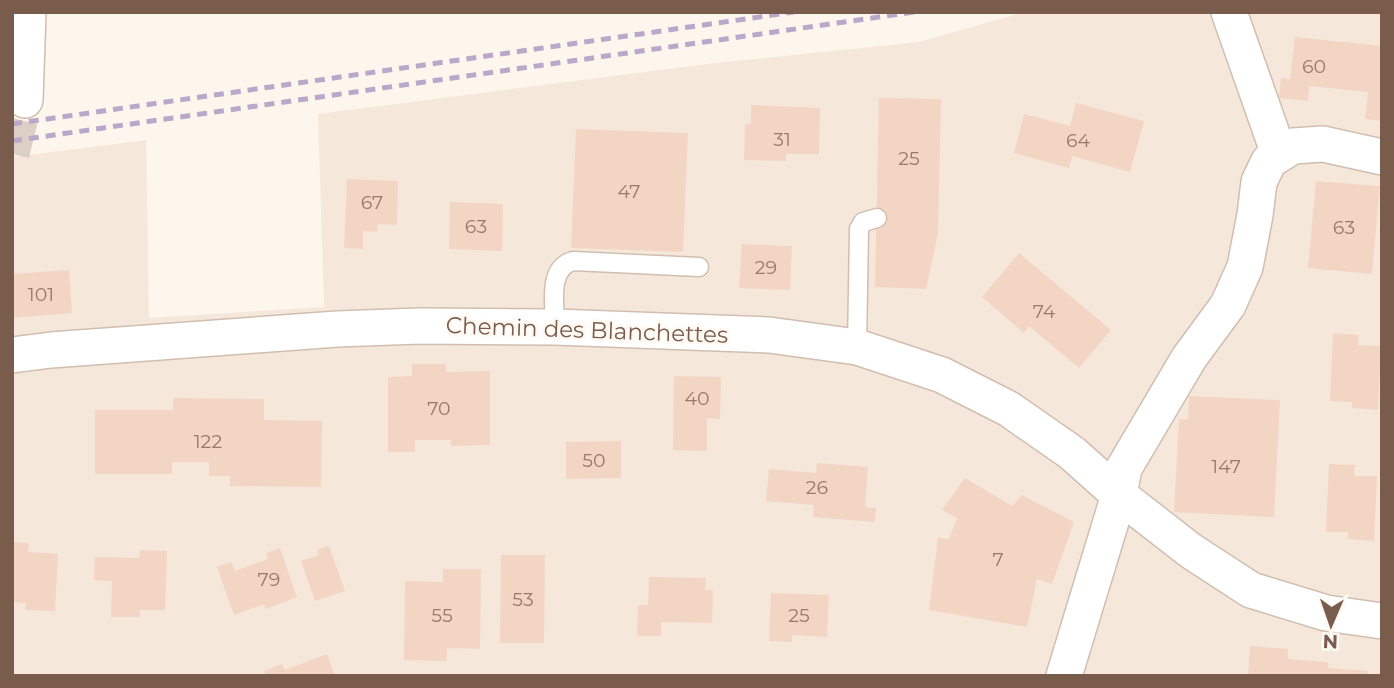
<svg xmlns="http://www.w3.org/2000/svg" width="1394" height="688" viewBox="0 0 1394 688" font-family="Montserrat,sans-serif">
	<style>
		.residential { fill: #f5e8da }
		.building { fill: #f3d5c3 }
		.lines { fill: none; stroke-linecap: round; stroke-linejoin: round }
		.street-tunnel { stroke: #dcd0c4; stroke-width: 35; stroke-dasharray: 35 18; stroke-linecap: butt }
		.lane-casing { stroke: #d1beb0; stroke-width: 21 }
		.street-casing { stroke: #d1beb0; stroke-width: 38 }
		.lane { stroke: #fff; stroke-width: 18 }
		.street { stroke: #fff; stroke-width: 35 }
		.rail { stroke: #b9a8c9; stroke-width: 5; stroke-dasharray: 10 7; stroke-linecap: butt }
		.labels { text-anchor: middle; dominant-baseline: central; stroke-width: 6; stroke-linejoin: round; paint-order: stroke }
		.number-label { font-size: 19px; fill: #987a6a }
		.street-label { font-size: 23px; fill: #7a5c4d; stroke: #fffaf3 }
	</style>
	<rect width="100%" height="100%" fill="#fdf6ec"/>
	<!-- residential -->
	<path class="residential" d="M1025 12H1382V676H12V157L146 140 149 318 324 307 318 114 715 63 919 42Z"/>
	<!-- building -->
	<g class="building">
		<path d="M1295 37 1382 46V121L1365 119 1368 92 1309 86 1308 101 1279 98 1281 78 1290 79Z"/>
		<path d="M879 98 941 99 938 233 926 289 875 287Z"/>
		<path d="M1076 103 1144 121 1130 172 1072 156 1069 168 1014 153 1024 114 1070 126Z"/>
		<path d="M751 105 820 108 819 154H786V161L744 160 745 124H751Z"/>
		<path d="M576 129 688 133 683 252 571 248Z"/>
		<path d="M347 179 398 181 397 225 378 224 377 232 363 231V249L344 248Z"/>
		<path d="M1316 181 1380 186 1372 274 1308 268Z"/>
		<path d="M450 202 503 204 502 251 449 249Z"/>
		<path d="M742 244 792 246 790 290 739 288Z"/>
		<path d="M1019 253 1111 330 1079 368 1029 326 1024 333 982 297Z"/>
		<path d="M69 270 72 313 12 318V274Z"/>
		<path d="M1333 333 1359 335 1358 345 1381 346 1378 410 1352 408V402L1330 401Z"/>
		<path d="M412 364H446V372L490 371V445L451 446V440H415V452H388V377L412 376Z"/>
		<path d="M674 376 721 377 720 419 707 418V451L673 450Z"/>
		<path d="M1189 396 1280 400 1274 517 1174 512 1179 419H1188Z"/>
		<path d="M173 398 264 399V420L322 421 321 487 230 486V476H209V462H172V474H95V410H173Z"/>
		<path d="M621 441V478L566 479V442Z"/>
		<path d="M817 463 868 467 865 507 876 508 875 522 813 517 814 505 766 501 769 469 816 473Z"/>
		<path d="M1329 464 1355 465 1354 476H1377L1374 541 1348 539V532H1326Z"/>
		<path d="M965 478 1012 506 1022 495 1074 522 1052 584 1037 579 1027 627 929 610 938 538 949 539 957 518 942 510Z"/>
		<path d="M12 542 29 543 28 552 58 554 55 611 25 610 26 603 12 602Z"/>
		<path d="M329 546 345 591 315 601 301 561 319 555 317 550Z"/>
		<path d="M280 548 297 597 266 609 264 604 234 615 217 567 231 562 235 571 268 559 266 553Z"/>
		<path d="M140 550 167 551 165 610H140V617H111L112 581 94 580 95 557 139 558Z"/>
		<path d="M501 555H545L544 643H500Z"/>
		<path d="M443 569H481L480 649 447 648V661L404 660 405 581 443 582Z"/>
		<path d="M649 577 706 578 705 590H713L712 623 661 622V636H637L638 605H648Z"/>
		<path d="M771 593 829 595 827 637 792 635V642L769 641Z"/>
		<path d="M1250 646 1288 649V659L1328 662V668L1368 671V676H1248Z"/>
		<path d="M327 654 335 676H266L264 671 282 664 285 670Z"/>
	</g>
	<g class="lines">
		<!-- street-tunnel -->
		<path class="street-tunnel" d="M12 154 25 100"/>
		<!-- lane casing -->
		<g class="lane-casing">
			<g id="lane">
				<path d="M555 327C555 305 547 268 573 261L699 267"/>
				<path d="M857 347 859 229 863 222 877 218"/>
			</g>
		</g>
		<!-- street casing -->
		<g class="street-casing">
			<g id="street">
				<path d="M1229 12 1279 154"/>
				<path d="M25 100 28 12"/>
				<path d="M12 355 51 350 337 329 419 326 555 327 769 335 857 347 942 375 1009 409 1072 453 1119 495 1191 551 1251 590 1326 613 1382 621"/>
				<path d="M1064 676 1119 495 1124 468 1189 358 1228 305 1245 267 1255 215 1259 182 1269 161 1293 146 1323 144 1382 157"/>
			</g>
		</g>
		<!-- lane -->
		<use href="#lane" class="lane"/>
		<!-- street -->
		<use href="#street" class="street"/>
		<!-- rail -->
		<g class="rail">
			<path d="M12 124 794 12"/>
			<path d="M12 141 914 12"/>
		</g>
	</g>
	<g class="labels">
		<!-- number labels -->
		<g class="number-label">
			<text x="1314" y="66">60</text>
			<text x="782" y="139">31</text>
			<text x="1078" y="140">64</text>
			<text x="909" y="158">25</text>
			<text x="629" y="191">47</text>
			<text x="372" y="202">67</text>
			<text x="476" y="226">63</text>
			<text x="1344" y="227">63</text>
			<text x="766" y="267">29</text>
			<text x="41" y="294">101</text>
			<text x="1044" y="311">74</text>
			<text x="697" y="398">40</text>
			<text x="439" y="408">70</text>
			<text x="208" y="441">122</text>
			<text x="594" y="460">50</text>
			<text x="1226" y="466">147</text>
			<text x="817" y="487">26</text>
			<text x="998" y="559">7</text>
			<text x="269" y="579">79</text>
			<text x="523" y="599">53</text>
			<text x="442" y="615">55</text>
			<text x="799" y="615">25</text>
		</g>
		<!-- street labels -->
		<g class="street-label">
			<text transform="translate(587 330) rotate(2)">Chemin des Blanchettes</text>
		</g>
	</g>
	<!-- border -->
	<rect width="1394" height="688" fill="none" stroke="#7a5c4d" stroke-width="28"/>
	<!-- north arrow -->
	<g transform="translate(1331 625) rotate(182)" stroke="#fffaf3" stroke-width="5" paint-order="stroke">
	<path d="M0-5L12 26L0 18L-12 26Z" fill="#7a5c4d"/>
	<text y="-10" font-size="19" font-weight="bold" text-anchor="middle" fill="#7a5c4d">N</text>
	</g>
</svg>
